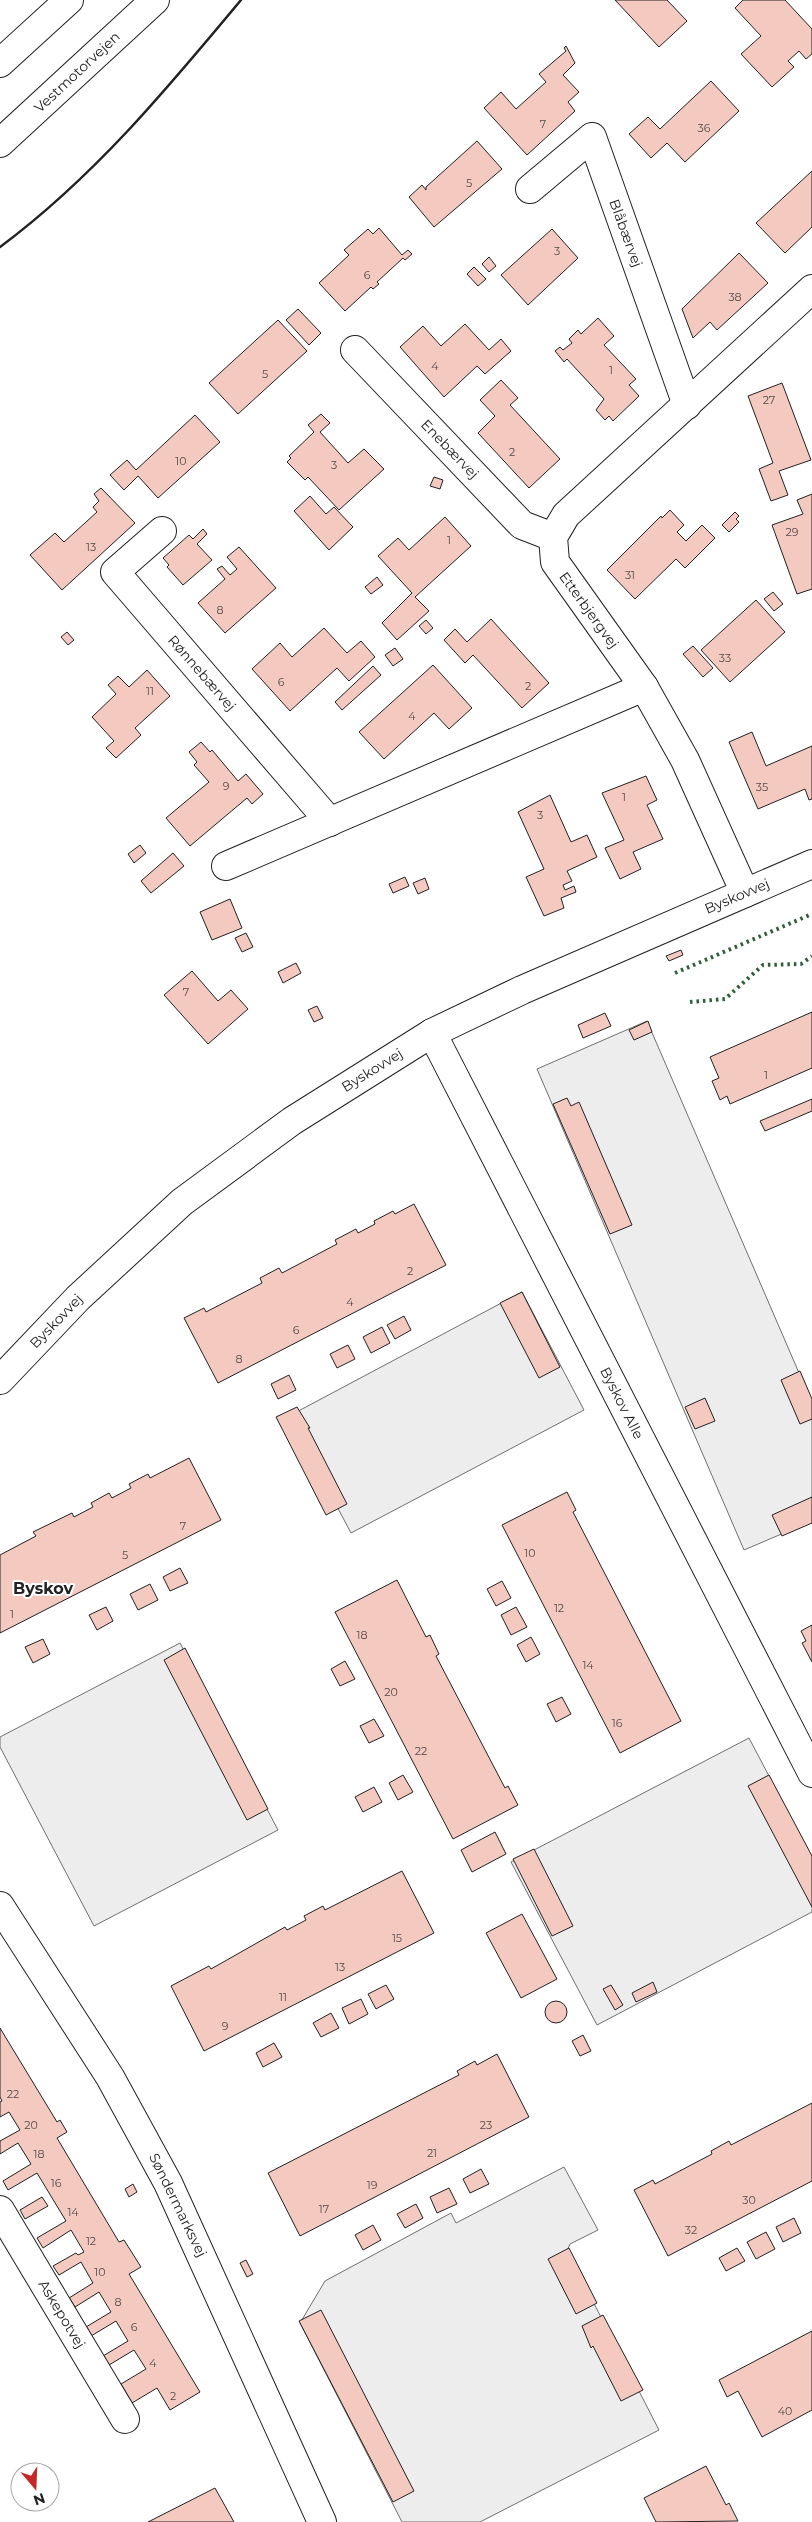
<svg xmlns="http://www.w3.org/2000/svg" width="812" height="2522" viewBox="0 0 812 2522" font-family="Montserrat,sans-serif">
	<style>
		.parking { fill: #ededed; stroke: #6f6f6f }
		.building { fill: #f3c9c0; stroke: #222 }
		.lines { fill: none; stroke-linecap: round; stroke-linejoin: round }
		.minor-casing { stroke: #222; stroke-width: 30 }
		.major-casing { stroke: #222; stroke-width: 30 }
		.highway-casing { stroke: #222; stroke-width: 30 }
		.minor { stroke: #fff; stroke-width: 28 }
		.major { stroke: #fff; stroke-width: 28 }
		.highway { stroke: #fff; stroke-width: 28 }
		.hedge { stroke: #2f5e38; stroke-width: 4; stroke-dasharray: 2.5 4; stroke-linecap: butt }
		.wall { stroke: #222; stroke-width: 2.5 }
		.labels { text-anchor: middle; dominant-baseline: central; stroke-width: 4; stroke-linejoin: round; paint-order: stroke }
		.number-label { font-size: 11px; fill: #564c4a }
		.street-label { font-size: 14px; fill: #222; stroke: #fff }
		.quarter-label { font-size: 16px; font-weight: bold; fill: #222; stroke: #fff }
	</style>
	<rect width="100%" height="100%" fill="#fff"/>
	<!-- parking -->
	<g class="parking">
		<path d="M647 1021 812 1403V1521L744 1550 537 1069Z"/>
		<path d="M522 1292 584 1410 351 1533 289 1416Z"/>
		<path d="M180 1643 278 1830 94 1926 0 1747V1737Z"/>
		<path d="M749 1738 812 1858V1912L597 2025 511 1862Z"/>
		<path d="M564 2167 598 2230 570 2244 567 2251 659 2430 480 2522H402L300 2323 325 2281 451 2213 456 2223Z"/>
	</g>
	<!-- building -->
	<g class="building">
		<path d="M615 0H667L687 21 659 47Z"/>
		<path d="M743 0H785L812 29V54L806 59 799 51 788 61 794 67 772 87 741 54 761 36 735 8Z"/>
		<path d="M566 46 575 63 563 75 579 92 568 102 575 111 527 155 484 108 501 92 516 109 546 82 539 74 566 51 564 48Z"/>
		<path d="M711 81 739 111 685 162 667 143 651 158 629 134 648 117 660 129Z"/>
		<path d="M477 141 502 169 434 227 409 197 422 185 426 190V187Z"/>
		<path d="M812 171V227L785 253 756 223Z"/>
		<path d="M379 228 402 255 408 250 412 254 405 260 403 258 377 282 379 284 373 289 371 287 345 311 319 283 349 255 344 250 368 229 373 234Z"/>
		<path d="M552 229 578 258 528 305 501 275Z"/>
		<path d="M739 253 768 283 717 330 710 322 693 338 682 309Z"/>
		<path d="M489 257 496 266 489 272 482 264Z"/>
		<path d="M474 267 486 279 478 286 467 274Z"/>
		<path d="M298 309 321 333 309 345 286 320Z"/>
		<path d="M598 318 614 336 604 345 636 379 629 385 639 396 613 421 609 416 605 420 596 410 604 399 567 359 564 362 555 351 560 347 563 350 572 343 569 339 578 330 581 334Z"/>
		<path d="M278 320 307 351 238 414 209 383Z"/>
		<path d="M465 324 489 350 501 339 511 351 485 374 477 366 444 397 400 347 423 326 441 346Z"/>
		<path d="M501 380 518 398 510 405 560 459 529 488 478 433 495 416 480 400Z"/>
		<path d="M782 383 811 460 779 471 788 495 771 501 759 469 773 463 748 396Z"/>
		<path d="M321 414 330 423 320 432 348 463 364 449 384 469 339 510 308 477 305 480 287 462 291 458 289 456 314 432 308 425Z"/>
		<path d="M195 415 220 442 158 498 138 476 124 490 110 475 127 460 136 470Z"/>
		<path d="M434 477 443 480 440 489 430 486Z"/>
		<path d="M101 488 135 523 62 590 30 555 55 533 64 542 97 512 93 507 99 501 94 494Z"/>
		<path d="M812 494V589L797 594 772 525 803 514 797 500Z"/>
		<path d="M310 496 326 514 334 507 353 527 329 550 294 511Z"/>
		<path d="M670 510 684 525 677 532 686 541 702 525 715 538 685 568 676 559 635 599 607 570 661 516 662 518Z"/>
		<path d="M735 512 739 516 736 519 739 522 729 532 722 525Z"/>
		<path d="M445 517 471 546 415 597 429 611 397 640 382 623 412 593 378 556 398 538 409 550Z"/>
		<path d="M203 529 207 534 197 544 212 560 183 585 167 567 169 565 163 558 189 535 193 539Z"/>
		<path d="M239 547 276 588 225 633 198 603 225 579 217 569 222 566 230 575 237 569 227 557Z"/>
		<path d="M377 577 383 585 371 594 365 587Z"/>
		<path d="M773 592 783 604 774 611 764 599Z"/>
		<path d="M756 600 785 632 730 682 701 650Z"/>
		<path d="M491 619 549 683 522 708 473 655 465 663 444 640 455 629 467 642Z"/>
		<path d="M426 620 433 628 426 634 419 626Z"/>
		<path d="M324 628 347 653 361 641 375 657 349 681 337 668 290 711 252 669 280 643 292 657Z"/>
		<path d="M67 632 74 640 68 645 61 637Z"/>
		<path d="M693 646 713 668 703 677 683 654Z"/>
		<path d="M395 648 403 659 393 666 385 655Z"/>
		<path d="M433 665 472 708 449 729 434 713 384 759 359 732Z"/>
		<path d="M373 666 381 675 342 710 335 702Z"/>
		<path d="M147 670 170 696 135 728 141 735 116 758 106 748 114 741 92 717 116 694 108 685 118 676 129 687Z"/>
		<path d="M752 732 766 766 812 746V799L809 800 805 789 758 809 729 742Z"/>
		<path d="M201 742 210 752 212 750 238 781 246 774 263 794 252 804 247 798 190 846 166 818 209 782 194 765 197 762 189 752Z"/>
		<path d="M646 776 657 800 647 805 663 839 633 852 641 869 620 879 605 848 624 840 602 793Z"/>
		<path d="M550 795 571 842 587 835 597 857 567 871 572 881 563 885 565 890 574 886 576 892 561 898 564 908 544 916 526 877 544 869 518 812Z"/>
		<path d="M140 845 146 853 134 863 128 854Z"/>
		<path d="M173 853 184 866 151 893 141 881Z"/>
		<path d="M405 877 409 886 393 893 389 884Z"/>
		<path d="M425 878 429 889 418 894 413 883Z"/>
		<path d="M230 899 242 928 212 940 200 912Z"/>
		<path d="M246 933 253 947 242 952 235 938Z"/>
		<path d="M681 950 683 955 669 961 666 956Z"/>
		<path d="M296 963 301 973 283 983 278 972Z"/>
		<path d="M192 971 218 1001 231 990 248 1009 208 1044 164 995Z"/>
		<path d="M317 1006 323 1018 314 1022 308 1010Z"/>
		<path d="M812 1012V1068L730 1104 727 1096 720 1100 712 1081 719 1078 710 1057Z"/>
		<path d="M605 1013 611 1026 583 1038 578 1025Z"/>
		<path d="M648 1021 652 1032 634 1040 629 1030Z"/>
		<path d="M567 1098 571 1106 579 1102 632 1225 610 1234 553 1104Z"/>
		<path d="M812 1099V1111L765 1131 760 1121Z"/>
		<path d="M414 1204 446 1265 218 1383 184 1318 204 1308 206 1312 262 1283 260 1278 279 1268 282 1273 337 1244 335 1240 356 1229 358 1233 375 1224 374 1221 393 1211 395 1214Z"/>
		<path d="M522 1292 560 1367 539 1378 500 1303Z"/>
		<path d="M404 1316 411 1330 395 1339 387 1325Z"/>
		<path d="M382 1327 390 1343 371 1353 363 1337Z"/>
		<path d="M348 1345 355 1359 337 1368 330 1354Z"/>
		<path d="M800 1371 812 1399V1419L800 1424 781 1380Z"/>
		<path d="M289 1375 296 1390 278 1399 271 1384Z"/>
		<path d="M705 1398 715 1421 695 1429 685 1407Z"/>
		<path d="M297 1407 310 1428H308L347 1504 326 1515 276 1417Z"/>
		<path d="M189 1458 221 1520 0 1633V1555L36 1536 33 1532 72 1513 74 1517 93 1507 91 1503 109 1493 112 1498 131 1488 129 1484 148 1474 150 1478Z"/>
		<path d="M567 1492 576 1510 573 1512 681 1721 620 1753 502 1525Z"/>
		<path d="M812 1497V1523L782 1536 772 1515Z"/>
		<path d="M180 1568 188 1583 170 1591 163 1577Z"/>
		<path d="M397 1580 426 1637 430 1635 439 1654 436 1656 505 1788 508 1786 518 1805 453 1839 335 1612Z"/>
		<path d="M502 1581 511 1598 496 1606 487 1589Z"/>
		<path d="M150 1584 158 1600 138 1610 130 1594Z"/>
		<path d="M106 1607 113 1621 97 1630 89 1615Z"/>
		<path d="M516 1607 527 1627 511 1635 501 1615Z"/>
		<path d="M812 1625V1662L802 1643 806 1641 801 1631Z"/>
		<path d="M531 1637 540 1654 526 1662 517 1645Z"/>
		<path d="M43 1639 50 1654 33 1663 25 1647Z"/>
		<path d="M185 1648 268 1809 247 1820 164 1660Z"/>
		<path d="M345 1661 355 1679 340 1686 331 1669Z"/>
		<path d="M562 1697 571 1714 556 1722 547 1704Z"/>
		<path d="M374 1719 384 1736 369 1743 360 1726Z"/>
		<path d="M403 1775 413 1792 398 1800 389 1783Z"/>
		<path d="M769 1775 812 1856V1907L748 1786Z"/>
		<path d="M374 1787 382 1802 363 1812 355 1797Z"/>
		<path d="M495 1832 506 1854 472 1872 461 1850Z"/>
		<path d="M534 1849 573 1926 552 1936 513 1859Z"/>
		<path d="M402 1871 434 1933 204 2051 171 1986 209 1966 211 1969 285 1927 287 1930 306 1920 304 1916 323 1906 325 1910Z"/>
		<path d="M522 1914 557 1979 521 1998 486 1933Z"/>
		<path d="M653 1982 657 1992 636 2002 632 1993Z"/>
		<path d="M386 1985 394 1999 376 2009 368 1994Z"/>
		<path d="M611 1985 623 2005 615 2010 603 1989Z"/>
		<path d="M361 1999 368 2014 349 2024 342 2008Z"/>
		<circle cx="556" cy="2012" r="11"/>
		<path d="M331 2013 339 2028 321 2037 313 2023Z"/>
		<path d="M0 2028 57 2122 60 2120 67 2132 57 2138 119 2242 124 2240 141 2267 129 2274 200 2392 170 2410 157 2388 132 2403 121 2384 146 2369 134 2350 109 2365 103 2356 128 2341 116 2321 91 2336 86 2327 111 2312 99 2292 75 2307 69 2298 93 2283 81 2262 59 2275 53 2266 76 2253 78 2255 84 2252 71 2230 43 2248 37 2238 66 2221 37 2173 8 2190 3 2181 31 2164 18 2143 0 2154V2141L20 2130 9 2112 0 2117V2102L2 2101 0 2097Z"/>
		<path d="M583 2035 591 2051 580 2056 572 2041Z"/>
		<path d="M274 2043 282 2057 263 2067 256 2053Z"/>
		<path d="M497 2054 529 2117 300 2236 268 2173 459 2075 457 2071 475 2061 477 2065Z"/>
		<path d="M812 2103V2181L668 2256 634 2190 653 2180 655 2184 712 2154 711 2151 729 2141 731 2145Z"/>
		<path d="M481 2169 489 2184 470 2193 463 2179Z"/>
		<path d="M133 2184 137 2192 129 2197 125 2189Z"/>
		<path d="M449 2188 457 2204 437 2213 430 2197Z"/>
		<path d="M42 2197 48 2206 25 2219 20 2210Z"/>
		<path d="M416 2204 423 2218 405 2228 397 2214Z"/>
		<path d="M794 2218 801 2233 783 2242 776 2227Z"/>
		<path d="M373 2225 381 2240 363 2250 355 2235Z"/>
		<path d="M766 2232 775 2249 756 2259 747 2242Z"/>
		<path d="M569 2248 597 2303 576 2314 548 2259Z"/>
		<path d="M737 2248 745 2261 726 2271 719 2258Z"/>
		<path d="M246 2260 253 2274 247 2277 240 2263Z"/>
		<path d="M321 2310 414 2491 393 2502 299 2321Z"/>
		<path d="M603 2315 643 2390 621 2401 593 2346 591 2348 582 2326Z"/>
		<path d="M812 2331V2410L762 2437 738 2391 727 2397 719 2380Z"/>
		<path d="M706 2466 726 2505 729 2503 738 2521 656 2522 644 2498Z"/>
		<path d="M215 2488 234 2522H148Z"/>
	</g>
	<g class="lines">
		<!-- minor casing -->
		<g class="minor-casing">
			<g id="minor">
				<path d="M530 189 592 137 687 405"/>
				<path d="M355 350 522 525 553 537"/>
				<path d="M162 531 115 572 330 822"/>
				<path d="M226 866 644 687"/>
				<path d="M745 893 685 760 644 687 555 562 553 537 566 515 812 289"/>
				<path d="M432 1033 812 1773"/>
				<path d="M0 1906 110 2077 168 2183 322 2522"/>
				<path d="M0 2210 125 2419"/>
			</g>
		</g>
		<!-- major casing -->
		<g class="major-casing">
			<path id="major" d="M0 1380 78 1298 182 1202 292 1121 432 1033 522 990 812 864"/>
		</g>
		<!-- highway casing -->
		<g class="highway-casing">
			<g id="highway">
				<path d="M0 63 69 0"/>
				<path d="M0 143 155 0"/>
			</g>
		</g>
		<!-- minor -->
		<use href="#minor" class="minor"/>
		<!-- major -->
		<use href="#major" class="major"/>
		<!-- highway -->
		<use href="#highway" class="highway"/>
		<!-- hedge -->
		<g class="hedge">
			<path d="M675 973 812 914"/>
			<path d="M690 1002 725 999 763 965 801 964 812 956"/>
		</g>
		<!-- wall -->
		<path class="wall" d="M0 247C93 178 167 89 241 0"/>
	</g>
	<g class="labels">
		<!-- number labels -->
		<g class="number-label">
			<text x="543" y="124">7</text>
			<text x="704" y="128">36</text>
			<text x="469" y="183">5</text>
			<text x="557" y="251">3</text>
			<text x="367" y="275">6</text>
			<text x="735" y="297">38</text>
			<text x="435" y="366">4</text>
			<text x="611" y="370">1</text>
			<text x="265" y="374">5</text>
			<text x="769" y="400">27</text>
			<text x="512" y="452">2</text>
			<text x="181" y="461">10</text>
			<text x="334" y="465">3</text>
			<text x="792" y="532">29</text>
			<text x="449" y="540">1</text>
			<text x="91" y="547">13</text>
			<text x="630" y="575">31</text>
			<text x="220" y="610">8</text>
			<text x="725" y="658">33</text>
			<text x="281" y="682">6</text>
			<text x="528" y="686">2</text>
			<text x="150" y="691">11</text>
			<text x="412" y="716">4</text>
			<text x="226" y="786">9</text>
			<text x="762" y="787">35</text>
			<text x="624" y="797">1</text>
			<text x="540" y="815">3</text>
			<text x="186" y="992">7</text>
			<text x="766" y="1075">1</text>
			<text x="410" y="1271">2</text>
			<text x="350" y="1302">4</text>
			<text x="296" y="1330">6</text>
			<text x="239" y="1359">8</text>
			<text x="183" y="1526">7</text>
			<text x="530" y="1553">10</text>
			<text x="125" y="1555">5</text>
			<text x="559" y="1608">12</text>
			<text x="12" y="1614">1</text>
			<text x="362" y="1635">18</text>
			<text x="588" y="1665">14</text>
			<text x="391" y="1692">20</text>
			<text x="617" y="1723">16</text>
			<text x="421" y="1751">22</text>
			<text x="397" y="1938">15</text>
			<text x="340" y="1967">13</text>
			<text x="283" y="1997">11</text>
			<text x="225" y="2026">9</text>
			<text x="13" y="2094">22</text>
			<text x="31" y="2125">20</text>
			<text x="486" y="2125">23</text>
			<text x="432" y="2153">21</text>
			<text x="39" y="2154">18</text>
			<text x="56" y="2183">16</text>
			<text x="372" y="2185">19</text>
			<text x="749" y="2200">30</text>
			<text x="324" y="2209">17</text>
			<text x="73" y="2212">14</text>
			<text x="691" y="2230">32</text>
			<text x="91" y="2241">12</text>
			<text x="100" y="2272">10</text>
			<text x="118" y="2302">8</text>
			<text x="134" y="2327">6</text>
			<text x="153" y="2363">4</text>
			<text x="173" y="2396">2</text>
			<text x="785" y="2411">40</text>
		</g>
		<!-- street labels -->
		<g class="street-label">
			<text transform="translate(77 72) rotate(-43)">Vestmotorvejen</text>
			<text transform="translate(626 233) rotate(70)">Blåbærvej</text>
			<text transform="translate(450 449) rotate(46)">Enebærvej</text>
			<text transform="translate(589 610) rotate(54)">Etterbjergvej</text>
			<text transform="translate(202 673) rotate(49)">Rønnebærvej</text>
			<text transform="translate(737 896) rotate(-23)">Byskovvej</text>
			<text transform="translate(372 1070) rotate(-32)">Byskovvej</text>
			<text transform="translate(56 1321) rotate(-46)">Byskovvej</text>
			<text transform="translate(622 1403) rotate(63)">Byskov Alle</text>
			<text transform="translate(178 2205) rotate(64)">Søndermarksvej</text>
			<text transform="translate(62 2314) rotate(59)">Askepotvej</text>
		</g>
		<!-- quarter labels -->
		<g class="quarter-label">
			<text x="43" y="1588">Byskov</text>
		</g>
	</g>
	<!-- north arrow -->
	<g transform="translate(35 2487) rotate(161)"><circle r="24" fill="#ffffff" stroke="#a7a7a7"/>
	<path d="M0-4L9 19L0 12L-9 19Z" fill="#c62828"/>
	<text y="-8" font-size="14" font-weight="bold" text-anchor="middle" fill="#222222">N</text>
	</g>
</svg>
